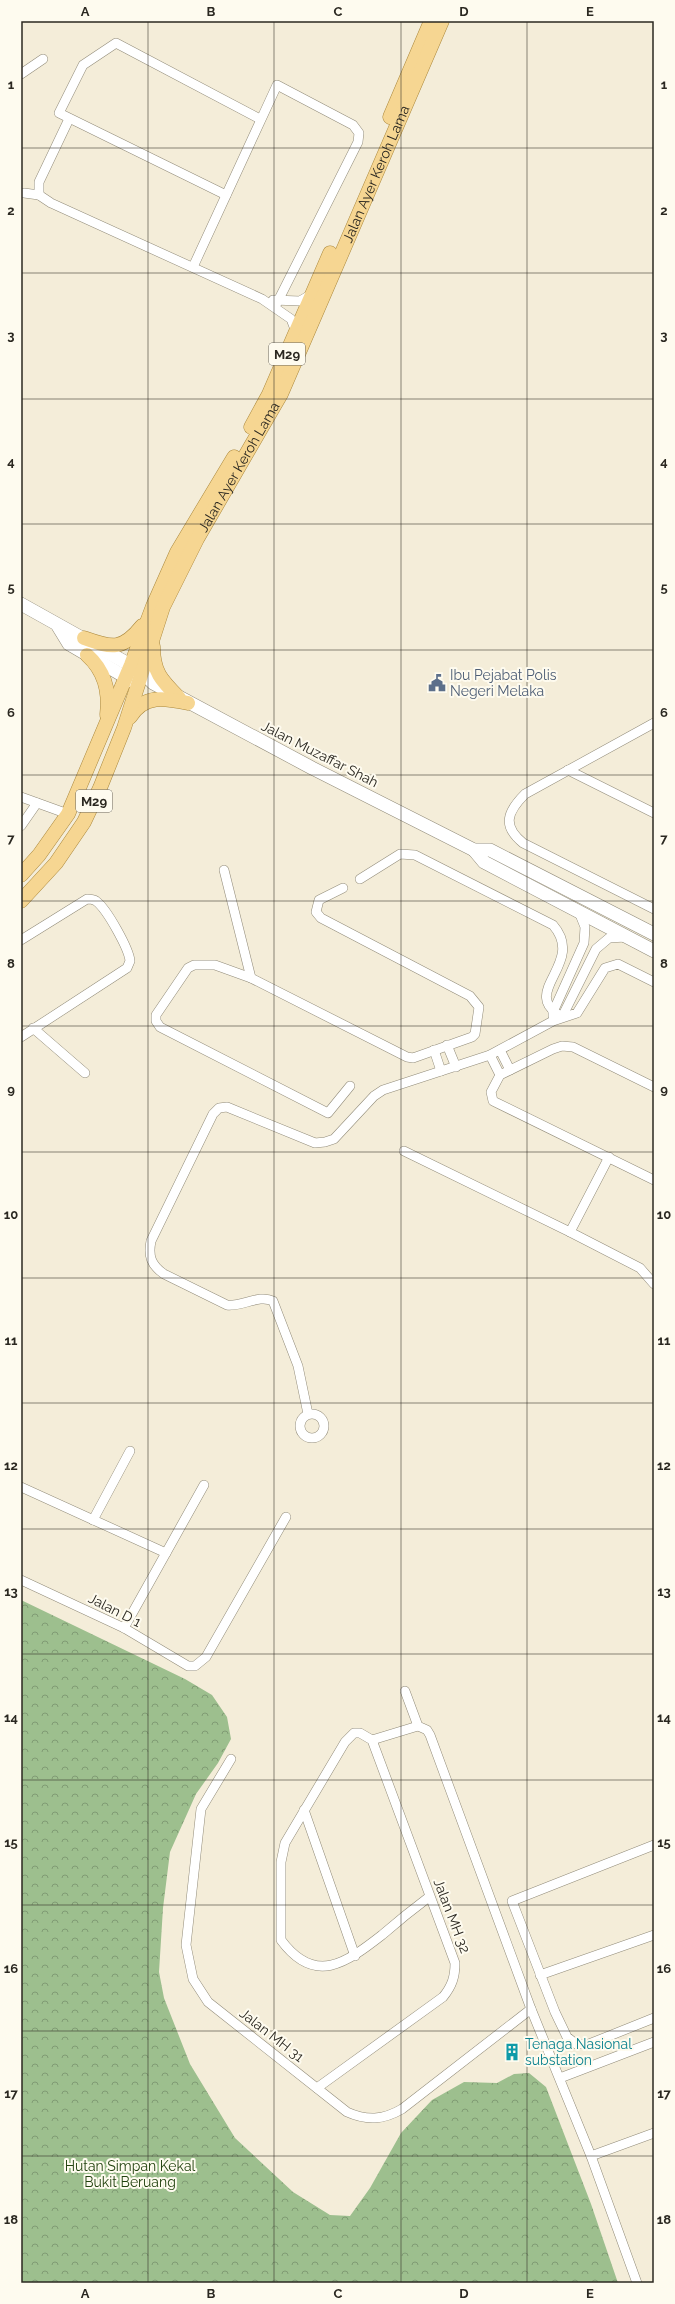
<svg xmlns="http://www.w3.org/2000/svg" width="675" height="2304" viewBox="0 0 675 2304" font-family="Raleway,sans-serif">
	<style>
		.forest { fill: url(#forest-crowns) }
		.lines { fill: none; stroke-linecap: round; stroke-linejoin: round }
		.street-casing { stroke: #918b79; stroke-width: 10 }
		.secondary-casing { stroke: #918b79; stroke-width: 14 }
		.primary-casing { stroke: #ab883c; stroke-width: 15 }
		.street { stroke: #fff; stroke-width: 9 }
		.secondary { stroke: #fff; stroke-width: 13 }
		.primary { stroke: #f6d692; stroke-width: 14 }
		.grid { fill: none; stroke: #2b2821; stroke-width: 1; stroke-opacity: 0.55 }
		.labels { text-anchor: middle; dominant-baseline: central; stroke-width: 4; stroke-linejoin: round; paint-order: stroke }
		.shield { fill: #fefbef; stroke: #6a675f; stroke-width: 1 }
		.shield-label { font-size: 13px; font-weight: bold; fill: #2b2821 }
		.street-label { font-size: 14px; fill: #2b2821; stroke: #fefbef }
		.service-label { font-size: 14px; fill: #4e5e75; stroke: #fefbef; text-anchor: start }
		.culture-label { font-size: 14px; fill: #0d838f; stroke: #fefbef; text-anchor: start }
		.park-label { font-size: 14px; fill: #234310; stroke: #fefbef }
		.neatline { fill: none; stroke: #2b2821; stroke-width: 1.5 }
		.grid-label { font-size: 13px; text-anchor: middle; font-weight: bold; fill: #2b2821 }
	</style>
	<defs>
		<pattern id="forest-crowns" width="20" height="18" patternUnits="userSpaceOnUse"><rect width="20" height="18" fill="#9dbf8e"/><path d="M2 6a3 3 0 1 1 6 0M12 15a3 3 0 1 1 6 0" fill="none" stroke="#809b74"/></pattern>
	</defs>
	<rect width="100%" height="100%" fill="#f4edd9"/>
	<!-- forest -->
	<path class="forest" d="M21 1600 185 1679 212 1695 227 1717 231 1739 218 1763 196 1794 170 1852 163 1908 159 1972 164 1998 190 2064 235 2138 293 2192 330 2215 350 2216 370 2188 401 2133 432 2100 464 2082 497 2083 514 2074 529 2073 546 2087 591 2204 618 2283H21Z"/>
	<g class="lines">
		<!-- street casing -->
		<g class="street-casing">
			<g id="street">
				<path d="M21 74 43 59"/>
				<path d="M24 193 39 195 51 203 262 299 291 319 296 332"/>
				<path d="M39 195V182L69 119"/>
				<path d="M226 195 59 113 83 65 116 43 260 119"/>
				<path d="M193 267 277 85 353 125 359 133 358 142 275 307"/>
				<path d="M273 300 300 301 312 294"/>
				<path d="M654 723 525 794C507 812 502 826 523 843L654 909"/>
				<path d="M568 770 654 813"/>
				<path d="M21 797 68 814"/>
				<path d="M21 826 37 803"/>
				<path d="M224 870 251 978"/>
				<path d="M360 879 400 854 415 855 553 925C587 964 517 992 562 1017"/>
				<path d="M343 888 319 900 316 912 321 918 470 996 479 1007 475 1034 472 1037 413 1058 407 1057 251 978 215 965H194L188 968 156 1015V1021L160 1027 328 1113 350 1086"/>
				<path d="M21 940 87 899C91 899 93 899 96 901 107 909 129 949 130 961L127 968 21 1037"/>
				<path d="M553 1016V1012L584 943 585 927 579 912"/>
				<path d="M562 1017 596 949 609 938 626 937"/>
				<path d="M33 1028 85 1073"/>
				<path d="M447 1045 456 1067"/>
				<path d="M434 1050 441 1071"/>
				<path d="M500 1050 510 1070"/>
				<path d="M490 1055 500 1075"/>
				<path d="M654 1087 573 1047 562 1046 553 1049 500 1075 491 1092 493 1101 654 1180"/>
				<path d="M404 1151 570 1232 609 1157"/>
				<path d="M570 1232 640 1268 654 1284"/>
				<path d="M308 1414 298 1366 273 1301C259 1294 242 1307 227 1305L164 1274C151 1265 148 1256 151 1241L213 1114 219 1108 227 1107 315 1143 325 1142 334 1139 374 1096 383 1090 490 1055 553 1021 577 1013 605 968 618 964 654 982"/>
				<circle cx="312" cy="1426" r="12"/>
				<path d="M21 1487 166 1553"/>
				<path d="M93 1520 130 1451"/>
				<path d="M21 1580 124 1628 188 1666H195L206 1657 286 1517"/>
				<path d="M124 1628 204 1485"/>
				<path d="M405 1691 418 1726 427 1730 430 1735 531 2009 591 2156 637 2283"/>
				<path d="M372 1740 418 1726"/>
				<path d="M231 1759 201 1809 186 1945 193 1979 208 2002 347 2112C367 2121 383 2120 402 2109L531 2009"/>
				<path d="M304 1810 355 1956"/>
				<path d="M654 1845 512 1901 555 2012 567 2037 576 2044H589L654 2018"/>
				<path d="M540 1975 654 1935"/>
				<path d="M560 2078 654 2042"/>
				<path d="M317 2088 443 1997C452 1986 455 1977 455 1963L372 1740 360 1733H354L345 1742 285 1843 281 1862V1940C315 1986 346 1963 382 1935 397 1922 413 1909 429 1897"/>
				<path d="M591 2156 654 2133"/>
			</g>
		</g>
		<!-- secondary casing -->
		<g class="secondary-casing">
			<g id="secondary">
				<path d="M21 604 141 671 153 683 312 768 474 850H490L654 934"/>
				<path d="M58 626 69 644 134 682"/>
				<path d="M474 850 484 862 654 951"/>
			</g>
		</g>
		<!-- primary casing -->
		<g class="primary-casing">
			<g id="primary">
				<path d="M390 117 431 21"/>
				<path d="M251 427 269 394 330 253"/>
				<path d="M84 638C112 648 122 651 142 626"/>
				<path d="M153 646C153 672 161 680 179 698"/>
				<path d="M87 655C105 671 110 691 107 715"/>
				<path d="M130 717C144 694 165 698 188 703"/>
				<path d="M21 875 39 855 68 814 131 665 153 606 177 552 234 457"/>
				<path id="s1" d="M21 901 56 863 84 822 100 788 124 728 163 607 197 539 281 394 442 21"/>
			</g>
		</g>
		<!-- street -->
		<use href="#street" class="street"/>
		<!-- secondary -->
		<use href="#secondary" class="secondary"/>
		<!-- primary -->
		<use href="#primary" class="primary"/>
	</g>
	<!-- grid -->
	<path class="grid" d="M148 21V2283M274 21V2283M401 21V2283M527 21V2283M21 148H654M21 273H654M21 399H654M21 524H654M21 650H654M21 775H654M21 901H654M21 1026H654M21 1152H654M21 1278H654M21 1403H654M21 1529H654M21 1654H654M21 1780H654M21 1905H654M21 2031H654M21 2156H654"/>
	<!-- icons -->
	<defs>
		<g id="civic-bare" transform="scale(1.38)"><path d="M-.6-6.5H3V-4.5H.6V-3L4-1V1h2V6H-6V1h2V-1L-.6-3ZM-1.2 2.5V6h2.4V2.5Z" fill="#5c6f8a" stroke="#fefbef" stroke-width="2.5" paint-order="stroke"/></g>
		<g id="building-bare" transform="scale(1.38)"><path d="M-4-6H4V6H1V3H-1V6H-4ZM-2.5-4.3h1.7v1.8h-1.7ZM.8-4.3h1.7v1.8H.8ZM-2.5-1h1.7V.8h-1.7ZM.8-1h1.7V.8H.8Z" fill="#0f9aa8" stroke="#fefbef" stroke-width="2.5" paint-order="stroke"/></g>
	</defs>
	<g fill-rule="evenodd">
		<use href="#civic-bare" x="437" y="683"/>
		<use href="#building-bare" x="512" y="2052"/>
	</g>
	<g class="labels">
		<!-- shield labels -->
		<g class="shield">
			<rect x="269" y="343" width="36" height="22" rx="3"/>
			<rect x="76" y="790" width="36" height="22" rx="3"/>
		</g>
		<g class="shield-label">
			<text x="287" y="354">M29</text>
			<text x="94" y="801">M29</text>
		</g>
		<!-- street labels -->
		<g class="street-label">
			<text stroke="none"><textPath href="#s1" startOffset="814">Jalan Ayer Keroh Lama</textPath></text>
			<text stroke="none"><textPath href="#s1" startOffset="490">Jalan Ayer Keroh Lama</textPath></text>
			<text transform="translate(320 754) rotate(27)">Jalan Muzaffar Shah</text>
			<text transform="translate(115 1610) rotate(27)">Jalan D 1</text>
			<text transform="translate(452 1916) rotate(69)">Jalan MH 32</text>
			<text transform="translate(272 2035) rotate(38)">Jalan MH 31</text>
		</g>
		<!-- service labels -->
		<g class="service-label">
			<text x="450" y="675">Ibu Pejabat Polis<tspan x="450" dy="16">Negeri Melaka</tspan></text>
		</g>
		<!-- culture labels -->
		<g class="culture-label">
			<text x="525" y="2044">Tenaga Nasional<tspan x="525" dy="16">substation</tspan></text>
		</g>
		<!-- park labels -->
		<g class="park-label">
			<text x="130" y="2166">Hutan Simpan Kekal<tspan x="130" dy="16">Bukit Beruang</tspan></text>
		</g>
	</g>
	<!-- border -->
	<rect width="675" height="2304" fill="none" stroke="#fefbef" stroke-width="44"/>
	<rect x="22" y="22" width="631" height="2260" class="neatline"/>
	<g class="grid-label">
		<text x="85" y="16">A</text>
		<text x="211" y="16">B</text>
		<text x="338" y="16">C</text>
		<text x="464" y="16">D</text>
		<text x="590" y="16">E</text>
		<text x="11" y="89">1</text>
		<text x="664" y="89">1</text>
		<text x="11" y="215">2</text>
		<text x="664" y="215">2</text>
		<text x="11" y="340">3</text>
		<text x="664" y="340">3</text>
		<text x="11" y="466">4</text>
		<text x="664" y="466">4</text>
		<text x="11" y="592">5</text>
		<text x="664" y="592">5</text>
		<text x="11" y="717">6</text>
		<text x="664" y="717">6</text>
		<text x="11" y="843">7</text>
		<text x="664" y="843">7</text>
		<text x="11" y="968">8</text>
		<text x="664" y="968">8</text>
		<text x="11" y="1094">9</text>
		<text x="664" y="1094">9</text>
		<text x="11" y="1219">10</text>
		<text x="664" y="1219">10</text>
		<text x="11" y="1345">11</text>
		<text x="664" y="1345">11</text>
		<text x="11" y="1470">12</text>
		<text x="664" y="1470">12</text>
		<text x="11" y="1596">13</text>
		<text x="664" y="1596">13</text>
		<text x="11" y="1722">14</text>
		<text x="664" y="1722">14</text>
		<text x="11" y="1847">15</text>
		<text x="664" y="1847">15</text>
		<text x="11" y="1973">16</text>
		<text x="664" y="1973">16</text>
		<text x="11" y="2098">17</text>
		<text x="664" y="2098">17</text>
		<text x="11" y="2224">18</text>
		<text x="664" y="2224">18</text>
		<text x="85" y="2298">A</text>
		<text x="211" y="2298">B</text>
		<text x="338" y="2298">C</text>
		<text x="464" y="2298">D</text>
		<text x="590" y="2298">E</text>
	</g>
</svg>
